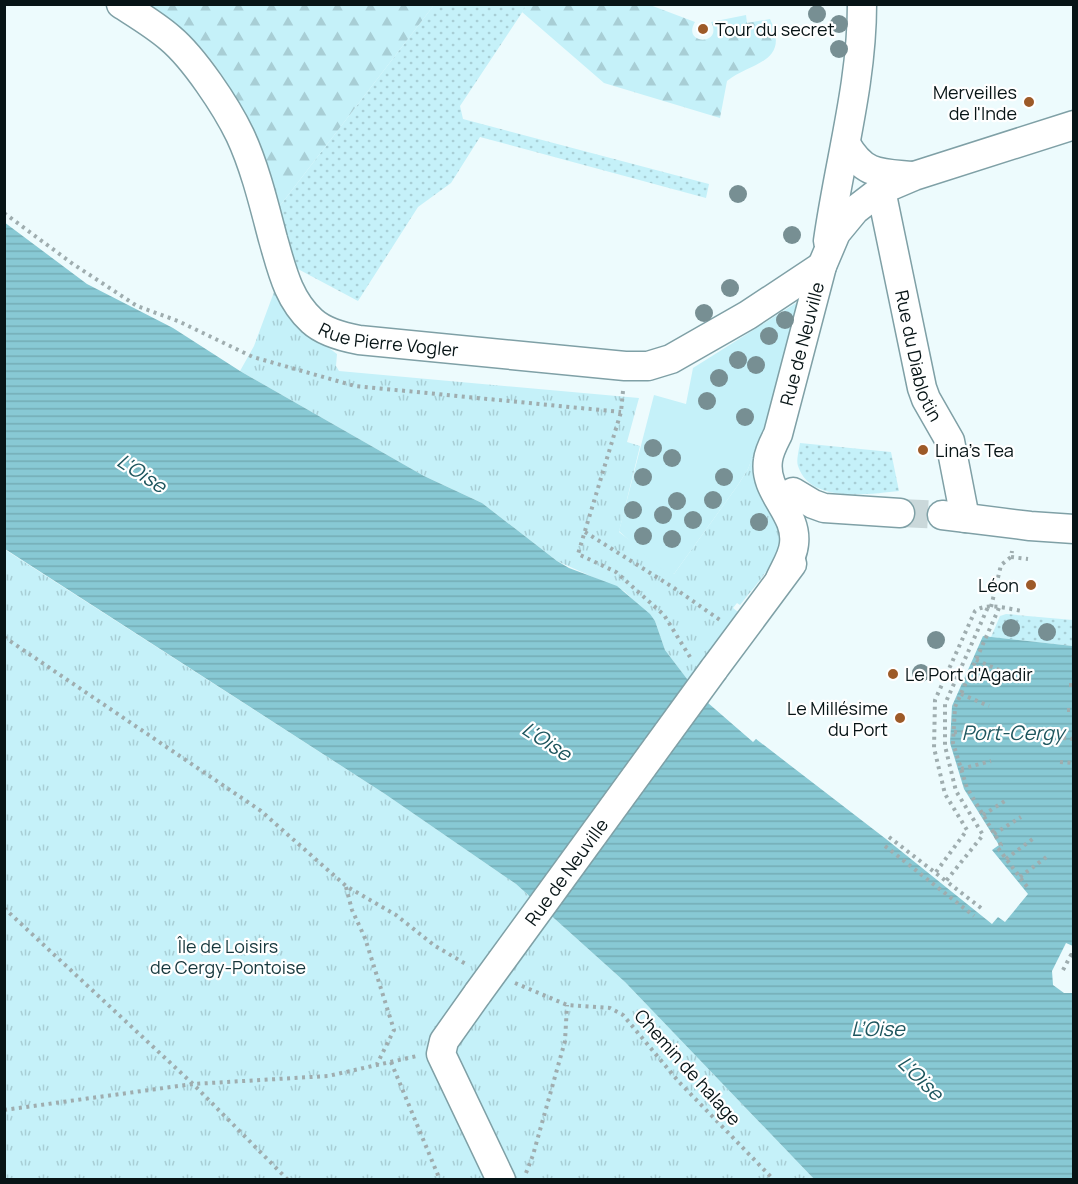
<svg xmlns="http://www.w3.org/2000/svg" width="1078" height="1184" viewBox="0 0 1078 1184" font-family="Manrope,sans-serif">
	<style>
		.grass { fill: url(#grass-dots) }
		.forest { fill: url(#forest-firs) }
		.park { fill: url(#park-tufts) }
		.garden { fill: #c5f1f9 }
		.water { fill: url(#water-rules) }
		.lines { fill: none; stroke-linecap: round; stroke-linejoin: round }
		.minor-tunnel { stroke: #cad8da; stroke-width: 28; stroke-dasharray: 28 14; stroke-linecap: butt }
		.minor-casing { stroke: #7fa0a6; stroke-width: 31 }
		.path { stroke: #9fadaf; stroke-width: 4; stroke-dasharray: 3 4.5; stroke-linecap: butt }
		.minor { stroke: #fff; stroke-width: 28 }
		.minor-bridge-casing { stroke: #7fa0a6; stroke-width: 31; stroke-linecap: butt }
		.minor-bridge { stroke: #fff; stroke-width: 28 }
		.tree { fill: #778f93 }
		.poi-dot { fill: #9d5a28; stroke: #fff; stroke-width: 2 }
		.labels { text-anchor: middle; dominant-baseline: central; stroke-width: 4.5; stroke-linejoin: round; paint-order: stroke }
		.poi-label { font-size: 18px; fill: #071416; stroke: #fff; text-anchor: start }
		.street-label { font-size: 18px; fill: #071416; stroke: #fff }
		.park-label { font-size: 18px; fill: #16373c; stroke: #fff }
		.water-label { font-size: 20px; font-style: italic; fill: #1e565e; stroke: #fff }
	</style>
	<defs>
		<pattern id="grass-dots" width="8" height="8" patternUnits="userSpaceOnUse" patternTransform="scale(1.5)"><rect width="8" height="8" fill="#c5f1f9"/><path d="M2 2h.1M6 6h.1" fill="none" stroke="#a8ced5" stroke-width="1.8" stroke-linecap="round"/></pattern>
		<pattern id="forest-firs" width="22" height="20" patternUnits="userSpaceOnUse" patternTransform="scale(1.5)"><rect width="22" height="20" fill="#c5f1f9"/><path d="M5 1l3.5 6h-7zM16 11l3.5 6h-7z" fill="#a8ced5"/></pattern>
		<pattern id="park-tufts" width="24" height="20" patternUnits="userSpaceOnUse" patternTransform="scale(1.5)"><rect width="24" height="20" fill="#c5f1f9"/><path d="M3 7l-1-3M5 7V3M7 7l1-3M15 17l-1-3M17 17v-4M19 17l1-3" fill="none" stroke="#a8ced5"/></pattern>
		<pattern id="water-rules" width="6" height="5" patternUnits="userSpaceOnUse" patternTransform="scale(1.5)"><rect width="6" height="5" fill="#88c9d4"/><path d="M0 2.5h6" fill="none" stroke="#74acb5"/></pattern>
	</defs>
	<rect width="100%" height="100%" fill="#edfbfd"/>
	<!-- grass -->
	<g class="grass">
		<path d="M434 5H527L460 106 463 119 709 184 706 198 480 137 451 183 418 207 358 301 296 268 279 207Z"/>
		<path d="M800 443 891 452 899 491C869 494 810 504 798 466 796 460 799 450 800 443Z"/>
		<path d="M1006 614 1073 620V646L991 637 1000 616Z"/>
	</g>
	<!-- forest -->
	<g class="forest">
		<path d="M146 5H434L279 207C250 129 226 45 146 5Z"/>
		<path d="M527 5H650L695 22C681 45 724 46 711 22L746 15 747 23 770 19C791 63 751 62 727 81L720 118 604 83 522 12Z"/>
	</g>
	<!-- park -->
	<g class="park">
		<path d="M274 292 288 306 307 332 337 354 336 366 339 371 639 398 627 442 640 446 619 532 674 574 738 485 748 469 760 437 764 440C761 450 754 465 755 475 756 500 784 517 780 543 777 563 752 589 740 605L737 603 733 608 742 615 690 683 665 650 655 621 624 591 557 561 482 503 424 476 240 371 254 346Z"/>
		<path d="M4 549 385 794 516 884 625 982 814 1179H5Z"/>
	</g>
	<!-- garden -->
	<path class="garden" d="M796 303 798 304 773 404 748 469 738 485 674 574 658 567 619 531 654 395 686 404 693 368Z"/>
	<!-- water -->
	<path class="water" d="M4 222 87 284 173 328 240 371 424 476 482 503 557 561 569 568 617 586 650 614 655 621 665 650 700 696 753 742 756 739 886 839 992 924 998 917 1005 922 1028 894 992 850 999 845 964 789 950 743 952 706 983 636 1073 646V946L1066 943 1052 971 1053 985 1064 993H1073V1179H814L625 982 516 884 385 794 5 549Z"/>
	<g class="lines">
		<!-- minor-tunnel -->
		<path class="minor-tunnel" d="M900 513 942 515"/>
		<!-- minor casing -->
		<g class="minor-casing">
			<g id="minor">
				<path id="s1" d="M121 4C138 15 155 25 170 38 194 58 226 106 240 135 255 167 264 205 273 239 282 270 288 299 312 321 324 332 343 337 359 340L625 366H648L671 359 748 315 822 266"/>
				<path d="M846 144C864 175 879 173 912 176"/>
				<path id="s2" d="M881 190 922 388 926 399 950 441 965 518"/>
				<path d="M828 241C839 162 862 85 862 4"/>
				<path d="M793 492 813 504 824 508 900 513"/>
				<path d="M942 515 1030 526 1074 529"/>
				<path id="s3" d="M780 579C785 568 793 556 794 544 798 512 763 493 768 460 769 451 774 442 778 434L822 266 836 233 855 210 881 190 914 176 1074 125"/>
				<path d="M714 669 792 564"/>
				<path d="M478 993 444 1041 441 1054 501 1180"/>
			</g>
		</g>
		<!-- path -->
		<g class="path">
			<path d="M4 213 73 264 137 306 178 321 253 357 355 386 621 412"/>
			<path d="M623 391 621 412 578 554 616 572 664 615 690 657"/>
			<path d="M585 532 674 588 720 620"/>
			<path d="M1011 557 1028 559"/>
			<path d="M991 607 1001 565 1011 557 1012 551"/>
			<path d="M999 608 955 707 953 743 967 788 1001 845 998 848 1028 888"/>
			<path d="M4 637 261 811 346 886 396 915 435 946 466 964"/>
			<path d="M1072 655 1074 656"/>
			<path d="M976 660 1006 673"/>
			<path d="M1069 685H1074"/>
			<path d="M961 694 989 706"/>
			<path d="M1067 710H1074"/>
			<path d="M954 732 983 734"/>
			<path d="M1063 738 1074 739"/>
			<path d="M1060 762 1074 763"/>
			<path d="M961 769 991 761"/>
			<path d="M983 815 1008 799"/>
			<path d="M994 834 1021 817"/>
			<path d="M889 837 946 881"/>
			<path d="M885 846 974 916"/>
			<path d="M1006 859 1034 838"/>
			<path d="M936 872 967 830 945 794 934 748 935 700 975 611C987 602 1009 609 1022 611"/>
			<path d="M1020 877 1049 855"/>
			<path d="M346 887 352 910 365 938 394 1030 377 1064"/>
			<path d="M4 908 193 1084 288 1180"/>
			<path d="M981 908 946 881 983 835 956 791 945 746V704L988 607"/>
			<path d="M1063 970 1071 955 1074 956"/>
			<path d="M515 983 567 1005 610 1008 623 1015 679 1082 774 1180"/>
			<path d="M391 1062 440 1180"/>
			<path d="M4 1110 193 1084 328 1076 417 1056"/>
			<path d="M526 1173 533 1155 565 1041 567 1005"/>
		</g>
		<!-- minor -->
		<use href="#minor" class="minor"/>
		<!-- minor-bridge casing -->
		<g class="minor-bridge-casing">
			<g id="minor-bridge">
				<path id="s4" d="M478 993 714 669"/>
			</g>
		</g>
		<!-- minor-bridge -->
		<use href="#minor-bridge" class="minor-bridge"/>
	</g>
	<!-- trees -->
	<g class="tree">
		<circle cx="817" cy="14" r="9"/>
		<circle cx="839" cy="24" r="9"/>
		<circle cx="839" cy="49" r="9"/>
		<circle cx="738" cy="194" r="9"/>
		<circle cx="792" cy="235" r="9"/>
		<circle cx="730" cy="288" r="9"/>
		<circle cx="704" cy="313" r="9"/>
		<circle cx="785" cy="320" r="9"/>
		<circle cx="769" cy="336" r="9"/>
		<circle cx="738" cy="360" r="9"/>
		<circle cx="756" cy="365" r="9"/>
		<circle cx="719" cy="378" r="9"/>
		<circle cx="707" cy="401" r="9"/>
		<circle cx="745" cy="417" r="9"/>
		<circle cx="653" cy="448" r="9"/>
		<circle cx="672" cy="458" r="9"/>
		<circle cx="643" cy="477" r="9"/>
		<circle cx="724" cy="477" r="9"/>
		<circle cx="713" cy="500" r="9"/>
		<circle cx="677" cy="501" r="9"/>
		<circle cx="633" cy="510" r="9"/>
		<circle cx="663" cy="515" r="9"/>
		<circle cx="693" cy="520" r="9"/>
		<circle cx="759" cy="522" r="9"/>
		<circle cx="643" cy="536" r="9"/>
		<circle cx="672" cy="539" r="9"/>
		<circle cx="1011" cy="628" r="9"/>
		<circle cx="1047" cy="632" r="9"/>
		<circle cx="936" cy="640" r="9"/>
		<circle cx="921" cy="673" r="9"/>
	</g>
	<!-- markers -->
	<g class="poi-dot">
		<circle cx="703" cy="29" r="6"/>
		<circle cx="1029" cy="102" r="6"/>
		<circle cx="923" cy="450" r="6"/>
		<circle cx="1031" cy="585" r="6"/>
		<circle cx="893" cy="674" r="6"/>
		<circle cx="900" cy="718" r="6"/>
	</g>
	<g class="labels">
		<!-- poi labels -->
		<g class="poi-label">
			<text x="715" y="29">Tour du secret</text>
			<text x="1017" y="92" text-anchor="end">Merveilles<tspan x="1017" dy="21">de l'Inde</tspan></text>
			<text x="935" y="450">Lina’s Tea</text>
			<text x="1019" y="585" text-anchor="end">Léon</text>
			<text x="905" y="674">Le Port d'Agadir</text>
			<text x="888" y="708" text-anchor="end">Le Millésime<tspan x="888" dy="21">du Port</tspan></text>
		</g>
		<!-- street labels -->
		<g class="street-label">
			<text stroke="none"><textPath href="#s1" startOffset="462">Rue Pierre Vogler</textPath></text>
			<text stroke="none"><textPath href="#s3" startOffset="249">Rue de Neuville</textPath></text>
			<text stroke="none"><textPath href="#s2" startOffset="170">Rue du Diablotin</textPath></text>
			<text stroke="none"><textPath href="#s4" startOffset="150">Rue de Neuville</textPath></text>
			<text transform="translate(688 1067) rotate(48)">Chemin de halage</text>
		</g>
		<!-- park labels -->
		<g class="park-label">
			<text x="228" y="946">Île de Loisirs<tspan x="228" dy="21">de Cergy-Pontoise</tspan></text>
		</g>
		<!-- water labels -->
		<g class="water-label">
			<text transform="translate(142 473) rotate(33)">L'Oise</text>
			<text x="1013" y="732">Port-Cergy</text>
			<text transform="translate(547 741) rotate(33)">L'Oise</text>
			<text x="878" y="1028">L’Oise</text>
			<text transform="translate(921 1078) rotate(44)">L'Oise</text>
		</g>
	</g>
	<!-- border -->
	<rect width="1078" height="1184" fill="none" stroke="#071416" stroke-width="12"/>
</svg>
